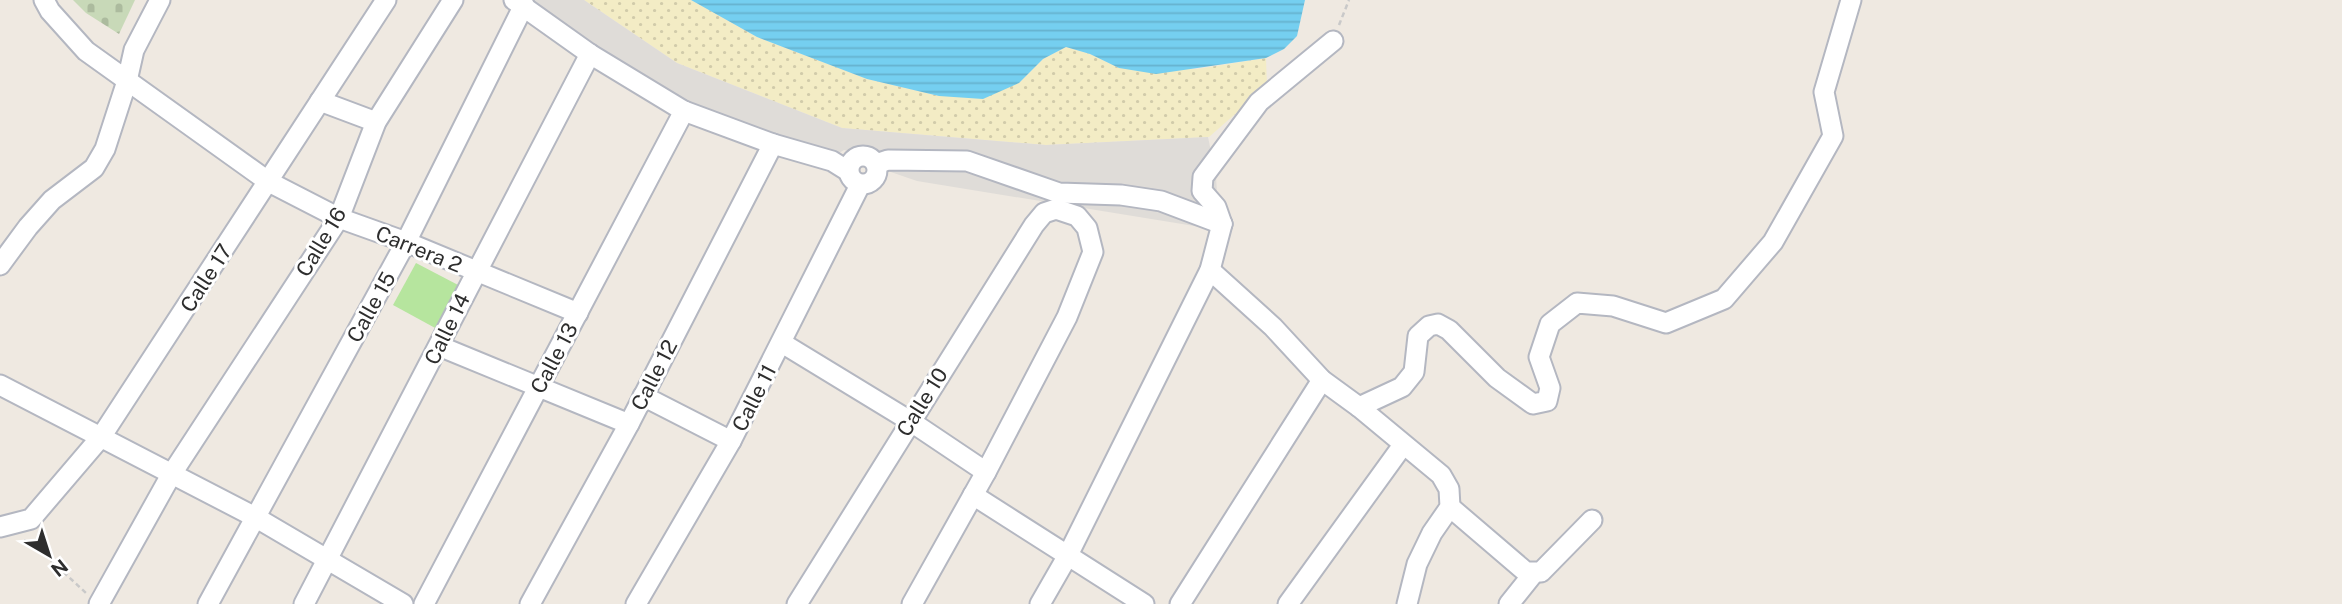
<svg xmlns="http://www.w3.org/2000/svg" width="2342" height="604" viewBox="0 0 2342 604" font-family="'Public Sans',sans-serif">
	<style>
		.sand { fill: url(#sand-dots) }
		.cemetery { fill: url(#cemetery-stones) }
		.park { fill: #b6e59e }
		.plaza { fill: #dfdcd8 }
		.water { fill: url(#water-rules) }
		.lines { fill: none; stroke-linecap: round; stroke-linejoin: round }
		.minor-casing { stroke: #b4b7c1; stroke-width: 23 }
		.path { stroke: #c9c9c9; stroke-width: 2.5; stroke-dasharray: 5 3.5; stroke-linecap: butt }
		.minor { stroke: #fff; stroke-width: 19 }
		.labels { text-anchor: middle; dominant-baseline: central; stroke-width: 6; stroke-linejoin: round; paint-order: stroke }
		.street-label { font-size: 21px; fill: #2e2e2e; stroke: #fff }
	</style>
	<defs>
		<pattern id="sand-dots" width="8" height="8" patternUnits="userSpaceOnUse" patternTransform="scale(1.75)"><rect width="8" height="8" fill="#f3ecc5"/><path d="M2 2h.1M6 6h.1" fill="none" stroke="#d1cbaa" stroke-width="1.8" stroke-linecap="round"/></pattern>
		<pattern id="cemetery-stones" width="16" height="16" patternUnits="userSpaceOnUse" patternTransform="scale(1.75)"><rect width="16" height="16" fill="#c8d9b8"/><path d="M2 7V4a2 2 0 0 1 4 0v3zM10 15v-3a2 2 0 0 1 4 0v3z" fill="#acbb9e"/></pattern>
		<pattern id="water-rules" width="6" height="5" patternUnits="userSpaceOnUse" patternTransform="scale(1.75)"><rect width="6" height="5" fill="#75cff0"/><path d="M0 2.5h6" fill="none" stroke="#66b2ce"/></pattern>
	</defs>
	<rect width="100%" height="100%" fill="#efe9e1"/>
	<!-- sand -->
	<path class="sand" d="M584 0H691L757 37 867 79 939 96 1019 83 1043 59 1066 47 1090 54 1119 68 1197 69 1266 58 1267 86 1209 137 1046 145 842 128 677 63Z"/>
	<!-- cemetery -->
	<path class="cemetery" d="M73 0H135L119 34 86 13Z"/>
	<!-- park -->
	<path class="park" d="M416 263 460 286 437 329 393 305Z"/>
	<!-- plaza -->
	<path class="plaza" d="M514 0H584L677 63 842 128 1046 145 1208 137 1216 176 1219 230 917 181 885 170 881 157 844 150 832 157 684 111Z"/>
	<!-- water -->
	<path class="water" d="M691 0H1305L1297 36 1284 49 1266 58 1156 74 1119 68 1090 54 1066 47 1043 59 1019 83 983 99 939 96 867 79 757 37Z"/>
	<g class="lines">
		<!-- minor casing -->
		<g class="minor-casing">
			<g id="minor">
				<path d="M44 0 50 11 86 51 269 182 339 218 406 242 578 313"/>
				<path d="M514 0 590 54 684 111 773 144 832 161 848 171"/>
				<path d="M320 101 376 122"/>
				<circle cx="863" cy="170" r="14"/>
				<path d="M876 164 888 160 967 161 1059 193 1121 195 1161 201 1222 224"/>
				<path d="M1222 224 1216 207 1202 191 1203 177 1259 102 1333 41"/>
				<path d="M0 265 28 227 52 200 94 168 105 149 127 81 134 50 160 0"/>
				<path d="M1210 270 1273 327 1322 380 1359 407 1441 475 1449 489 1450 507 1432 533 1417 564 1407 604"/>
				<path d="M782 343 910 421 986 472"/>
				<path d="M439 346 629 424"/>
				<path d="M0 385 255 517 403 604"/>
				<path d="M643 396 731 441"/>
				<path d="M1359 407 1402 387 1414 372 1418 336 1429 326 1438 324 1449 330 1497 378 1533 404 1547 401 1550 388 1539 357 1550 324 1577 303 1613 306 1666 323 1724 299 1773 242 1833 136 1824 92 1851 0"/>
				<path d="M973 495 1144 604"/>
				<path d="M1450 507 1526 572H1541L1592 520"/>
				<path d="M0 527 31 519 101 437 386 0"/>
				<path d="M99 604 171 475 339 218 376 122 453 0"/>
				<path d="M208 604 406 242 524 5"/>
				<path d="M304 604 590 54"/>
				<path d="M424 604 684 111"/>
				<path d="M530 604 629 424 773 144"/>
				<path d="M636 604 731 441 860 185"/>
				<path d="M797 604 1034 225 1044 213 1056 209 1077 216 1087 228 1093 252 1067 317 986 472 912 604"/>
				<path d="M1040 604 1067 557 1210 270 1222 224"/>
				<path d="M1180 604 1322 380"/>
				<path d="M1288 604 1403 445"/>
				<path d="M1509 604 1533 574"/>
			</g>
		</g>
		<!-- path -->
		<g class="path">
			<path d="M1339 25 1349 0"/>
			<path d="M24 540 44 554 86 593"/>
		</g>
		<!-- minor -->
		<use href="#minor" class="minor"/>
	</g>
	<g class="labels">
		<!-- street labels -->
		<g class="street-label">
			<text transform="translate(321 242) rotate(-59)">Calle 16</text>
			<text transform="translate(419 249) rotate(22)">Carrera 2</text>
			<text transform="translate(206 278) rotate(-57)">Calle 17</text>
			<text transform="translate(371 307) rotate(-61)">Calle 15</text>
			<text transform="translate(447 329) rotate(-64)">Calle 14</text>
			<text transform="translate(554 358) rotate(-62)">Calle 13</text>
			<text transform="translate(654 375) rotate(-63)">Calle 12</text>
			<text transform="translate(754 398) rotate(-63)">Calle 11</text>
			<text transform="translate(922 402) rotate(-58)">Calle 10</text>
		</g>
	</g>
	<!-- north arrow -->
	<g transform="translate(49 555) rotate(141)" stroke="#ffffff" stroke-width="5" paint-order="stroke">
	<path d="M0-5L12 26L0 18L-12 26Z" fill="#2e2e2e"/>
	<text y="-10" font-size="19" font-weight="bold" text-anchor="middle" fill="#2e2e2e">N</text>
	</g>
</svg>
